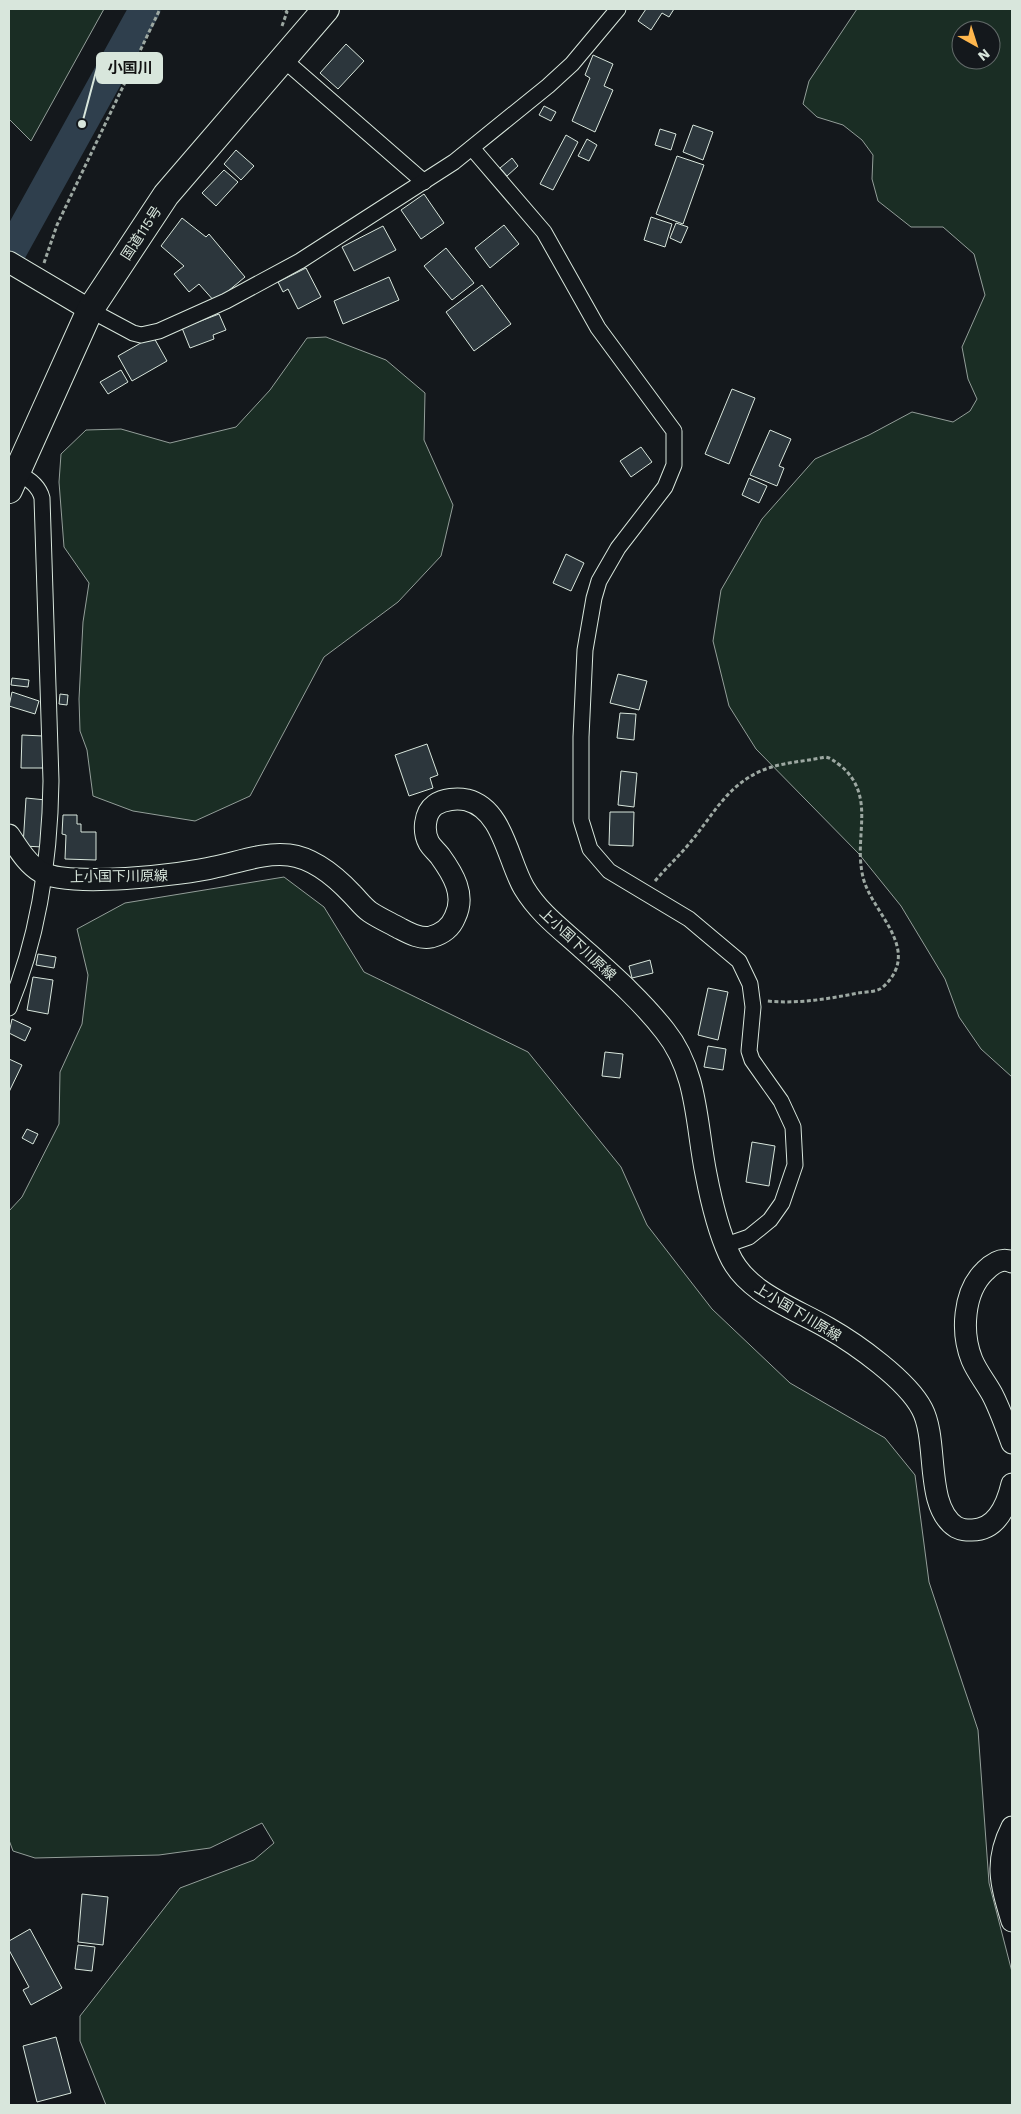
<svg xmlns="http://www.w3.org/2000/svg" width="1021" height="2114" viewBox="0 0 1021 2114" font-family="'Work Sans','Noto Sans JP',sans-serif">
	<style>
		.green { fill: #1a2d24; stroke: #939e99; fill-rule: evenodd }
		.lines { fill: none; stroke-linecap: round; stroke-linejoin: round }
		.river { stroke: #2f3f4d; stroke-width: 31 }
		.building { fill: #2c363c; stroke: #d8e6dc }
		.minor-casing { stroke: #d8e6dc; stroke-width: 17 }
		.secondary-casing { stroke: #d8e6dc; stroke-width: 23 }
		.trunk-casing { stroke: #d8e6dc; stroke-width: 28 }
		.path { stroke: #9da8a2; stroke-width: 3; stroke-dasharray: 4 2.5; stroke-linecap: butt }
		.minor { stroke: #14181c; stroke-width: 15 }
		.secondary { stroke: #14181c; stroke-width: 21 }
		.trunk { stroke: #14181c; stroke-width: 26 }
		.labels { text-anchor: middle; dominant-baseline: central; stroke-width: 4; stroke-linejoin: round; paint-order: stroke }
		.street-label { font-size: 14px; fill: #d8e6dc; stroke: #14181c }
		.leader { fill: none; stroke: #d8e6dc; stroke-width: 2 }
		.callout-dot { fill: #d8e6dc; stroke: #14181c; stroke-width: 2 }
		.callout { fill: #d8e6dc; stroke: #d8e6dc; stroke-width: 2 }
		.callout-label { font-size: 15px; text-anchor: middle; font-weight: bold; fill: #111 }
	</style>
	<rect width="100%" height="100%" fill="#14181c"/>
	<!-- green -->
	<g class="green">
		<path d="M9 9H104L31 141 9 119Z"/>
		<path d="M857 9H1012V1077L981 1049 959 1017 945 979 901 906 859 854 756 749 729 706 713 641 721 590 762 519 815 459 869 435 912 412 953 422 970 411 977 399 968 379 962 347 985 295 974 254 943 227H911L878 201 872 179 873 155 862 140 843 125 817 117 803 104 809 81ZM961 30H991V60H961Z"/>
		<path d="M326 337 386 360 425 393 424 440 453 505 441 556 398 602 324 657 250 796 195 821 133 811 93 796 87 750 80 731 79 699 83 622 89 583 64 547 59 482 61 454 86 430 121 429 170 443 236 427 270 390 307 338Z"/>
		<path d="M284 877 324 907 364 972 528 1052 621 1167 647 1225 712 1309 790 1383 885 1438 915 1475 929 1582 978 1730 989 1883 1012 1972V2105H106L80 2041V2016L180 1888 254 1860 274 1843 262 1823 210 1848 159 1855 35 1858 13 1851 9 1840V1211L22 1197 59 1124 60 1072 82 1024 88 975 77 929 125 903Z"/>
	</g>
	<g class="lines">
		<!-- river -->
		<path class="river" d="M9 255 145 9"/>
	</g>
	<!-- building -->
	<g class="building">
		<path d="M646 9H674L669 17 662 13 651 30 638 21Z"/>
		<path d="M346 44 364 61 338 89 320 73Z"/>
		<path d="M593 55 613 64 604 86 613 90 595 132 572 121 590 78 585 75Z"/>
		<path d="M544 106 556 112 551 121 539 115Z"/>
		<path d="M693 125 713 132 703 160 683 152Z"/>
		<path d="M660 129 676 134 671 150 655 145Z"/>
		<path d="M566 135 578 142 553 190 540 184Z"/>
		<path d="M587 139 597 145 589 161 578 156Z"/>
		<path d="M236 150 254 166 241 180 224 164Z"/>
		<path d="M677 156 704 165 683 224 656 214Z"/>
		<path d="M512 158 518 166 507 176 500 168Z"/>
		<path d="M224 170 238 182 216 206 202 193Z"/>
		<path d="M424 194 444 223 421 239 401 210Z"/>
		<path d="M651 217 672 224 665 247 644 240Z"/>
		<path d="M182 218 206 237 209 234 245 277 215 302 199 284 189 292 174 274 184 266 161 246Z"/>
		<path d="M676 223 688 227 681 243 670 238Z"/>
		<path d="M504 225 519 244 490 268 475 248Z"/>
		<path d="M383 226 396 250 354 271 342 247Z"/>
		<path d="M446 248 474 283 452 300 424 266Z"/>
		<path d="M306 268 321 297 298 309 288 289 283 292 278 282Z"/>
		<path d="M389 277 399 300 343 324 334 301Z"/>
		<path d="M482 285 511 324 474 351 446 312Z"/>
		<path d="M219 314 226 330 213 335 214 339 190 348 182 328Z"/>
		<path d="M153 336 167 361 132 381 118 356Z"/>
		<path d="M121 370 128 382 108 394 100 382Z"/>
		<path d="M732 389 755 398 729 464 705 454Z"/>
		<path d="M770 430 791 439 779 466 784 468 777 486 750 475Z"/>
		<path d="M641 447 652 462 631 477 620 461Z"/>
		<path d="M749 478 767 486 759 503 742 495Z"/>
		<path d="M566 554 584 563 571 591 553 583Z"/>
		<path d="M618 674 647 681 639 710 610 703Z"/>
		<path d="M12 678 29 680 28 687 11 685Z"/>
		<path d="M12 692 39 701 35 714 9 706Z"/>
		<path d="M60 694 68 695 67 705 59 704Z"/>
		<path d="M620 713 636 714 634 740 617 738Z"/>
		<path d="M22 735 43 736V768H21Z"/>
		<path d="M427 744 438 775 430 778 433 788 409 796 395 755Z"/>
		<path d="M621 771 637 773 634 807 618 805Z"/>
		<path d="M26 798 46 800 43 847 23 846Z"/>
		<path d="M610 812H634L633 846 609 845Z"/>
		<path d="M63 815H77V824H81V832H96V860L65 859 66 835 62 834Z"/>
		<path d="M38 954 56 957 54 968 36 965Z"/>
		<path d="M650 960 653 973 632 978 629 966Z"/>
		<path d="M33 977 53 980 48 1014 27 1010Z"/>
		<path d="M708 988 728 992 718 1040 698 1035Z"/>
		<path d="M12 1019 31 1028 25 1041 9 1033Z"/>
		<path d="M708 1046 726 1049 723 1070 704 1067Z"/>
		<path d="M605 1052 623 1054 620 1078 602 1076Z"/>
		<path d="M9 1059 22 1065 9 1092Z"/>
		<path d="M27 1129 38 1134 33 1144 22 1138Z"/>
		<path d="M752 1142 775 1146 769 1186 746 1182Z"/>
		<path d="M82 1894 108 1897 103 1945 78 1942Z"/>
		<path d="M30 1929 62 1988 31 2005 23 1990 29 1987 9 1950V1941Z"/>
		<path d="M78 1945 95 1947 92 1971 75 1969Z"/>
		<path d="M56 2037 71 2093 37 2102 23 2046Z"/>
	</g>
	<g class="lines">
		<!-- minor casing -->
		<g class="minor-casing">
			<g id="minor">
				<path d="M283 59 424 182"/>
				<path d="M472 148 544 232 598 328 674 431V465L665 487 618 548 599 581 594 598 585 650 581 737V820L590 849 609 871 689 919 739 961 750 984 753 1007 749 1051 752 1060 781 1101 793 1127 795 1165 782 1203 770 1220 749 1237 726 1245"/>
				<path d="M90 310 133 333 141 335 159 331 226 301 300 261 454 162 548 86 572 64 618 9"/>
				<path d="M9 1008C39 936 50 858 51 781L42 498C39 486 28 478 17 473"/>
			</g>
		</g>
		<!-- secondary casing -->
		<g class="secondary-casing">
			<g id="secondary">
				<path d="M9 262 90 310"/>
				<path d="M9 835C18 848 27 864 41 872 68 888 183 875 215 867 239 862 265 852 289 855 314 858 336 877 352 894 358 900 363 907 370 912 379 918 390 923 399 928 409 933 419 939 431 937 442 934 451 927 455 917 466 895 453 874 440 856 436 851 432 848 429 843 423 832 424 813 435 805 444 799 457 798 467 800 503 809 508 861 524 888 539 913 561 929 582 948 611 974 641 1000 665 1031 698 1072 696 1125 706 1174 711 1200 718 1230 729 1254 746 1293 794 1308 828 1328 856 1344 907 1380 922 1409 939 1441 924 1506 956 1527 962 1530 965 1530 972 1530 997 1530 1007 1505 1012 1484"/>
				<path d="M1012 1262C1002 1257 992 1264 985 1271 963 1292 961 1333 972 1360 977 1372 986 1383 992 1394 1000 1409 1006 1427 1012 1443"/>
				<path d="M1012 1827C994 1862 1001 1884 1012 1921"/>
			</g>
		</g>
		<!-- trunk casing -->
		<g class="trunk-casing">
			<path id="trunk" d="M9 490 90 310 166 195 326 9"/>
		</g>
		<!-- path -->
		<g class="path">
			<path d="M282 26 287 12 283 9"/>
			<path d="M44 263 57 225 160 9"/>
			<path d="M655 881C666 868 678 857 689 844 712 817 726 786 761 771 781 762 803 762 825 757 832 758 835 762 841 766 877 797 853 836 863 877 870 909 916 944 891 978 889 981 884 987 880 989 874 992 865 992 858 993 828 999 798 1004 767 1001"/>
		</g>
		<!-- minor -->
		<use href="#minor" class="minor"/>
		<!-- secondary -->
		<use href="#secondary" class="secondary"/>
		<!-- trunk -->
		<use href="#trunk" class="trunk"/>
	</g>
	<g class="labels">
		<!-- street labels -->
		<g class="street-label">
			<text transform="translate(141 233) rotate(-57)">国道115号</text>
			<text transform="translate(119 876) rotate(-1)">上小国下川原線</text>
			<text transform="translate(578 944) rotate(43)">上小国下川原線</text>
			<text transform="translate(798 1312) rotate(31)">上小国下川原線</text>
		</g>
	</g>
	<!-- callouts -->
	<path class="leader" d="M82 124L97 68"/>
	<circle class="callout-dot" cx="82" cy="124" r="5"/>
	<rect class="callout" x="97" y="53" width="65" height="30" rx="5"/>
	<g class="callout-label">
		<text x="130" y="73">小国川</text>
	</g>
	<!-- border -->
	<rect width="1021" height="2114" fill="none" stroke="#d8e6dc" stroke-width="20"/>
	<!-- north arrow -->
	<g transform="translate(976 45) rotate(141)"><circle r="24" fill="#14181c" stroke="#626a69"/>
	<path d="M0-4L9 19L0 12L-9 19Z" fill="#ffb74d"/>
	<text y="-8" font-size="14" font-weight="bold" text-anchor="middle" fill="#d8e6dc">N</text>
	</g>
</svg>
